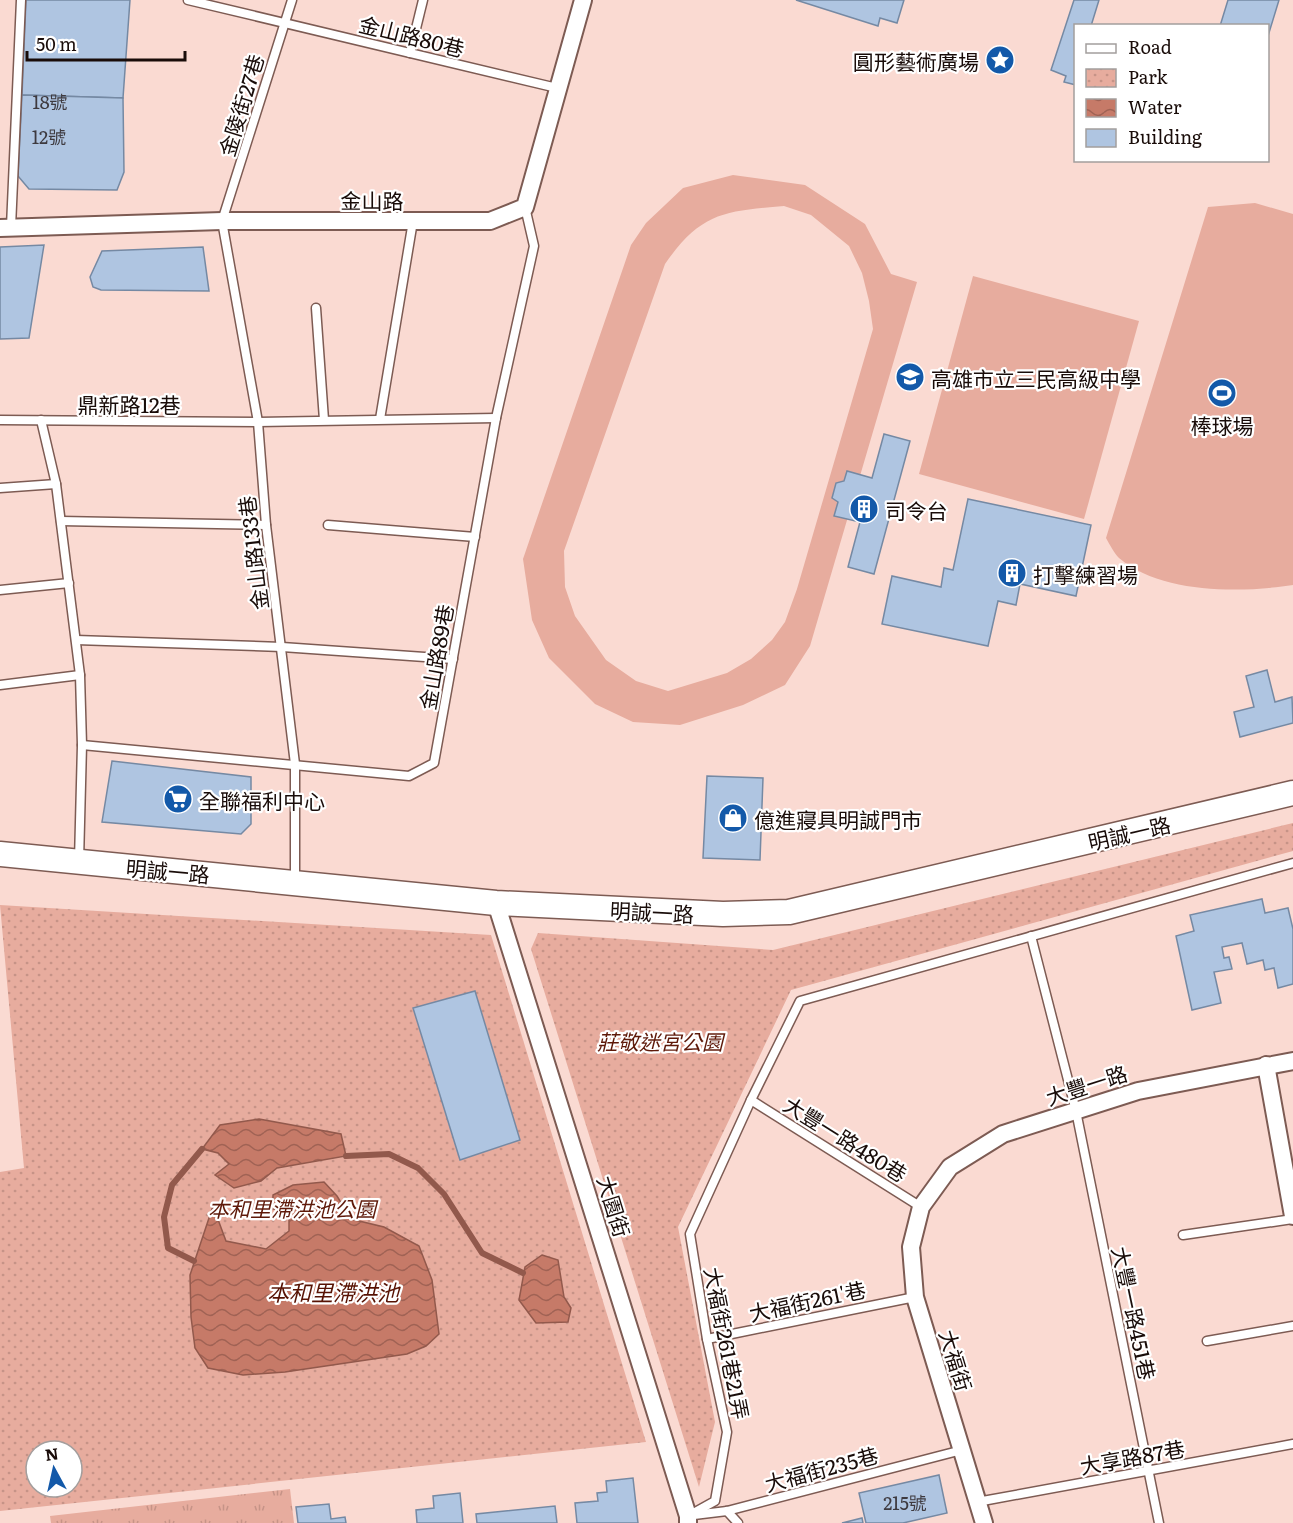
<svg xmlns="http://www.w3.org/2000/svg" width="1293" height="1523" viewBox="0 0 1293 1523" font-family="Literata,'Noto Sans TC',serif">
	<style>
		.grass { fill: url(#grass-tufts) }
		.park { fill: url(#park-dots); fill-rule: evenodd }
		.pitch { fill: #e7ac9e; fill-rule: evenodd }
		.water { fill: url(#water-waves); stroke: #92594c; stroke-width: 1.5 }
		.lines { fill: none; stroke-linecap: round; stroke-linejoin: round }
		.stream { stroke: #92594c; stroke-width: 6 }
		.building { fill: #afc5e1; stroke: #7589a3; stroke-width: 1.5 }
		.lane-casing { stroke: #7d5b53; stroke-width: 11 }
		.street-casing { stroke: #7d5b53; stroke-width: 20 }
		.secondary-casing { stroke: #7d5b53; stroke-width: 27 }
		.lane { stroke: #fff; stroke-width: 8 }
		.street { stroke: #fff; stroke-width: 16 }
		.secondary { stroke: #fff; stroke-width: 24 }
		.labels { text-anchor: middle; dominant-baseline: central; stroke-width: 4.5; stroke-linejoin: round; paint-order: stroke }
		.number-label { font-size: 18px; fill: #3e3a3f }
		.street-label { font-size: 21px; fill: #190c09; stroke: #fff }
		.poi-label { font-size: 21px; fill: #190c09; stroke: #fff; text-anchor: start }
		.park-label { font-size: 21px; font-style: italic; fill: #5e1909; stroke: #fff }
		.water-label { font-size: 22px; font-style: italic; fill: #571203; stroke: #fff }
	</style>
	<defs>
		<pattern id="grass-tufts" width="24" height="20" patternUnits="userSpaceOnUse" patternTransform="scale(1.5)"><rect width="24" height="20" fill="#e7ac9e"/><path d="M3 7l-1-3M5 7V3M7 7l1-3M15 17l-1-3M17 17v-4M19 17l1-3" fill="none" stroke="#c69387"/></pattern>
		<pattern id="park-dots" width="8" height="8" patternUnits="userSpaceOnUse" patternTransform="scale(1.5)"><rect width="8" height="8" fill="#e7ac9e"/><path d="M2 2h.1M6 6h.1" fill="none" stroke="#c69387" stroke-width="1.8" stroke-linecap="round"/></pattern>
		<pattern id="water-waves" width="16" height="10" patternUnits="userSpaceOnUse" patternTransform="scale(1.5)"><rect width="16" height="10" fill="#c67a68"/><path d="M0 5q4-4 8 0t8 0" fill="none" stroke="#a06254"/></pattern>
	</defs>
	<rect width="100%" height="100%" fill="#fadad2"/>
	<!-- grass -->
	<path class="grass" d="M290 1489 294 1523H51L50 1516Z"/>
	<!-- park -->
	<g class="park">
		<path d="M1293 823V851L791 990 678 1227 715 1422 699 1487 531 949 538 933 773 950Z"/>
		<path d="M0 905 491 935 646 1442 0 1511V1172L24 1168ZM36 1451H72V1487H36Z"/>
	</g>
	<!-- pitch -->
	<g class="pitch">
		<path d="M733 175 805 185 865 224 891 274 917 282 810 646 785 685 743 705 680 725 633 722 595 704 549 658 532 620 523 559 631 245 646 223 683 188ZM784 206 811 215 849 246 862 273 869 301 873 329 797 589 785 622 772 640 751 659 727 673 668 691 636 681 606 660 575 616 565 587 564 551 665 264C701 212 725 211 784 206Z"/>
		<path d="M1255 203 1293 214V585C1241 593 1161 594 1119 558 1114 553 1110 545 1106 538L1208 207Z"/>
		<path d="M973 276 1139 321 1084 519 919 474Z"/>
	</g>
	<!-- water -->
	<g class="water">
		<path d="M259 1119 341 1134 346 1156 277 1168 261 1181 234 1188 215 1175 229 1164 218 1153 202 1149 220 1125Z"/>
		<path d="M324 1182 337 1196 351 1219 384 1227 419 1246 432 1280 439 1334 426 1346 407 1354 285 1372 243 1375 208 1368 195 1348 191 1317 190 1275 213 1206 226 1241 266 1249 289 1231V1212L273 1209V1195L293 1185Z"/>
		<path d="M542 1255 558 1260 564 1297 571 1308 568 1322 536 1323 519 1300 525 1267Z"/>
	</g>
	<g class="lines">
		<!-- stream -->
		<g class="stream">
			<path d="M346 1156 389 1154 418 1168 444 1194 482 1253 523 1273"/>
			<path d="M194 1261 168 1248 164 1217 172 1185 202 1149"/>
		</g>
	</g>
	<!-- building -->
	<g class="building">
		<path d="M26 0H130L123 98 22 95Z"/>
		<path d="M796 0H904L897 23 880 18 878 26Z"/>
		<path d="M1074 0H1099L1091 26H1076V85L1064 82 1066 76 1051 70Z"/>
		<path d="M1228 0H1279L1268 36V26H1220Z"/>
		<path d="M22 95 123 98 124 172 117 190 29 189 18 176Z"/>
		<path d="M44 245 29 338 0 339V247Z"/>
		<path d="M203 247 209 291 101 290 93 287 90 277 102 251Z"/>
		<path d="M884 434 910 441 874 574 848 567 860 522 834 516 838 502 832 498 836 483 844 481 847 471 872 478Z"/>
		<path d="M968 499 1091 525 1076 596 1020 584 1016 605 998 601 988 646 882 624 892 576 941 587 944 568 953 570Z"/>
		<path d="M1267 670 1275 702 1292 697 1293 723 1240 737 1234 712 1254 707 1246 676Z"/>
		<path d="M112 761 251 777V824L241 834 102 822Z"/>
		<path d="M707 776 763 778 760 860 703 858Z"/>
		<path d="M1262 899 1265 913 1288 908 1293 929V984L1278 988 1274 968 1265 970 1263 960 1247 964 1242 943 1222 947 1224 958 1229 957 1232 969 1214 972 1221 1003 1192 1010 1176 936 1194 931 1190 915Z"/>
		<path d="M475 991 520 1140 460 1160 413 1008Z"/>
		<path d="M939 1475 947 1513 903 1523H866L859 1493Z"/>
		<path d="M633 1478 638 1523H577L575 1503 598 1501 597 1493 607 1492 606 1481Z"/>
		<path d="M460 1493 463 1523H417L416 1510 434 1508 433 1496Z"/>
		<path d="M329 1504 331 1519 345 1517 346 1523H298L296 1507Z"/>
		<path d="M555 1506 557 1523H477L476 1514Z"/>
		<path d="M862 1518 863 1523H842Z"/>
	</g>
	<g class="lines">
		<!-- lane casing -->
		<g class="lane-casing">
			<g id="lane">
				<path d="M188 0 557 88"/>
				<path d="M292 0 222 221 258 422 266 525 295 764V882"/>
				<path d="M410 53 423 0"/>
				<path d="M11 227 21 0"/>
				<path d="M316 308 324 420"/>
				<path d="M380 419 413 221"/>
				<path d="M0 420 258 422 496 418"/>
				<path d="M41 420 56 484 80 675 82 745 79 861"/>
				<path d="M0 488 56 484"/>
				<path d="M61 521 266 525"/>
				<path d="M328 525 475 537"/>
				<path d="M0 590 69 583"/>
				<path d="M76 640 282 647 453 659"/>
				<path d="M0 685 80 675"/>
				<path d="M82 745 409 776 434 763 496 418 534 246 525 207"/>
				<path d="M1031 936 1076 1111 1159 1523"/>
				<path d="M751 1100 921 1207"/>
				<path d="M1183 1235 1293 1219"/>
				<path d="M707 1339 915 1297"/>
				<path d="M1207 1341 1293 1326"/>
				<path d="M977 1502 1293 1444"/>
				<path d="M727 1511 738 1523"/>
				<path d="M694 1515 727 1511 962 1450"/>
				<path d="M688 1516 715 1501 727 1432 707 1339 690 1234 751 1100 800 1001 1293 863"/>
			</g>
		</g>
		<!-- street casing -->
		<g class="street-casing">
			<g id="street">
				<path d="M0 228 222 221H490L525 207 583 0"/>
				<path d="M496 903 688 1516V1523"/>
				<path d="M1266 1065 1293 1216"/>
				<path d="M984 1523 915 1297 911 1247 921 1207 950 1167 1003 1134 1138 1091 1293 1061"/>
			</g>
		</g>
		<!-- secondary casing -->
		<g class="secondary-casing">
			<path id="secondary" d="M0 854 496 903 723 914 789 912 1293 793"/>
		</g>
		<!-- lane -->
		<use href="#lane" class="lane"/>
		<!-- street -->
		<use href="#street" class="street"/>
		<!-- secondary -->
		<use href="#secondary" class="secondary"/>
	</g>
	<!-- icons -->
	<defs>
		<g id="sight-disc" transform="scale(1.5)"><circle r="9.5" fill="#1359a9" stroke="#fff"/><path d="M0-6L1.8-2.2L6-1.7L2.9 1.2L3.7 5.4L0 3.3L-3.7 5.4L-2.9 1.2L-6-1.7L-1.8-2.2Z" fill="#fff"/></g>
		<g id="school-disc" transform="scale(1.5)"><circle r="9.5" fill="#1359a9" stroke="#fff"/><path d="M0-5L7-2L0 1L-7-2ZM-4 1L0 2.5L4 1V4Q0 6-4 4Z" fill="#fff"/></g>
		<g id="stadium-disc" transform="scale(1.5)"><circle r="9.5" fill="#1359a9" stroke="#fff"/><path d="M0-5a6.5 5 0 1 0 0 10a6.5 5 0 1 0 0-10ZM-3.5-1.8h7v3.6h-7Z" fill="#fff"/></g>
		<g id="building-disc" transform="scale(1.5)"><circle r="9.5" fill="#1359a9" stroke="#fff"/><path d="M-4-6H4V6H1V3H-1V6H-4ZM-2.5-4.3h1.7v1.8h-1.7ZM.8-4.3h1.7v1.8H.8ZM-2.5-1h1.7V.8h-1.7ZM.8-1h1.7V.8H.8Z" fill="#fff"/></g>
		<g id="supermarket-disc" transform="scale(1.5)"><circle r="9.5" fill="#1359a9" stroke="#fff"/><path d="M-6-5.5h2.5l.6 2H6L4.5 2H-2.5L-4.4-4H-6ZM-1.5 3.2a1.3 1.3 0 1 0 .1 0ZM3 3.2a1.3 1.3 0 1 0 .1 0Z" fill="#fff"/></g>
		<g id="shop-disc" transform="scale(1.5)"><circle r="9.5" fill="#1359a9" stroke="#fff"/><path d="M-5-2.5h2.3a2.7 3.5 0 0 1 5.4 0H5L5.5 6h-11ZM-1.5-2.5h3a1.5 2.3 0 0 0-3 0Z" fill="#fff"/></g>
	</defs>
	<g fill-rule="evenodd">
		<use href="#sight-disc" x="1000" y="60"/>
		<use href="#school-disc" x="910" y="377"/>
		<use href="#stadium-disc" x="1222" y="393"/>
		<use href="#building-disc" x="864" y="509"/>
		<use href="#building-disc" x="1012" y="573"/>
		<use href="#supermarket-disc" x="178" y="799"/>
		<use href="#shop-disc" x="733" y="818"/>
	</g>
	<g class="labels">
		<!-- number labels -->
		<g class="number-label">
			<text x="50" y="101">18號</text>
			<text x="49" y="136">12號</text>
			<text x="905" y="1502">215號</text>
		</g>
		<!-- street labels -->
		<g class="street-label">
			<text transform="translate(412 35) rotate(14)">金山路80巷</text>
			<text transform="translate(240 105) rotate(-73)">金陵街27巷</text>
			<text x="372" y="199">金山路</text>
			<text x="129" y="403">鼎新路12巷</text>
			<text transform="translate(252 553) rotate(-97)">金山路133巷</text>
			<text transform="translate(435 657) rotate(-80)">金山路89巷</text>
			<text transform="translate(1129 832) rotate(-13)">明誠一路</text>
			<text transform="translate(168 870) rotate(5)">明誠一路</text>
			<text transform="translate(652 911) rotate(3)">明誠一路</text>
			<text transform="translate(1086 1084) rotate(-18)">大豐一路</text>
			<text transform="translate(846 1138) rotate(32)">大豐一路480巷</text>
			<text transform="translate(615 1206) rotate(73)">大園街</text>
			<text transform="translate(807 1300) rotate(-12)">大福街261'巷</text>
			<text transform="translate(1135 1313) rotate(78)">大豐一路451巷</text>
			<text transform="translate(728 1343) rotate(79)">大福街261巷21弄</text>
			<text transform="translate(957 1360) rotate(73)">大福街</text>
			<text transform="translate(1132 1456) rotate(-10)">大享路87巷</text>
			<text transform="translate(821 1468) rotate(-15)">大福街235巷</text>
		</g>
		<!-- poi labels -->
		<g class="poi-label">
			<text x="979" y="60" text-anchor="end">圓形藝術廣場</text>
			<text x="931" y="377">高雄市立三民高級中學</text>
			<text x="1222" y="424" text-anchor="middle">棒球場</text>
			<text x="885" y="509">司令台</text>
			<text x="1033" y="573">打擊練習場</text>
			<text x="199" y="799">全聯福利中心</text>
			<text x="754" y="818">億進寢具明誠門市</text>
		</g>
		<!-- park labels -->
		<g class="park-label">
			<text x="660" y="1040">莊敬迷宮公園</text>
			<text x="292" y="1207">本和里滯洪池公園</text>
		</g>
		<!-- water labels -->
		<g class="water-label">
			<text x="333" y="1291">本和里滯洪池</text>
		</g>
	</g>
	<!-- legend -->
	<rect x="1074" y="24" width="195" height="138" fill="#ffffff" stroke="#a39e9d" stroke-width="1.5"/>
	<rect x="1086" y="44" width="30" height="9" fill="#ffffff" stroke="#a39e9d" stroke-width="1.5"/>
	<text x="1128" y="54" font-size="18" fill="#190c09">Road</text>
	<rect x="1086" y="69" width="30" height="18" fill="url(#park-dots)" stroke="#a39e9d" stroke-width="1.5"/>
	<text x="1128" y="84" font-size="18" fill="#190c09">Park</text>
	<rect x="1086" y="99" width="30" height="18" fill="url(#water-waves)" stroke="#a39e9d" stroke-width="1.5"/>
	<text x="1128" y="114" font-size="18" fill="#190c09">Water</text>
	<rect x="1086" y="129" width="30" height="18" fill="#afc5e1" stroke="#a39e9d" stroke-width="1.5"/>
	<text x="1128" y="144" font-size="18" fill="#190c09">Building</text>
	<!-- north arrow -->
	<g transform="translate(54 1469) rotate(352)"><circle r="28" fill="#ffffff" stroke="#a39e9d" stroke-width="1.5"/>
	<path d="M0-4.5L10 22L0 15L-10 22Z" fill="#1359a9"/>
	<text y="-9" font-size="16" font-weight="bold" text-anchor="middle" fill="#190c09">N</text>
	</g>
	<!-- scale -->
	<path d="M27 51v9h158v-9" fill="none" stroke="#190c09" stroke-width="3"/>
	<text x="36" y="51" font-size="18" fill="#190c09" stroke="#ffffff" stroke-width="4.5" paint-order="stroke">50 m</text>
</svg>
